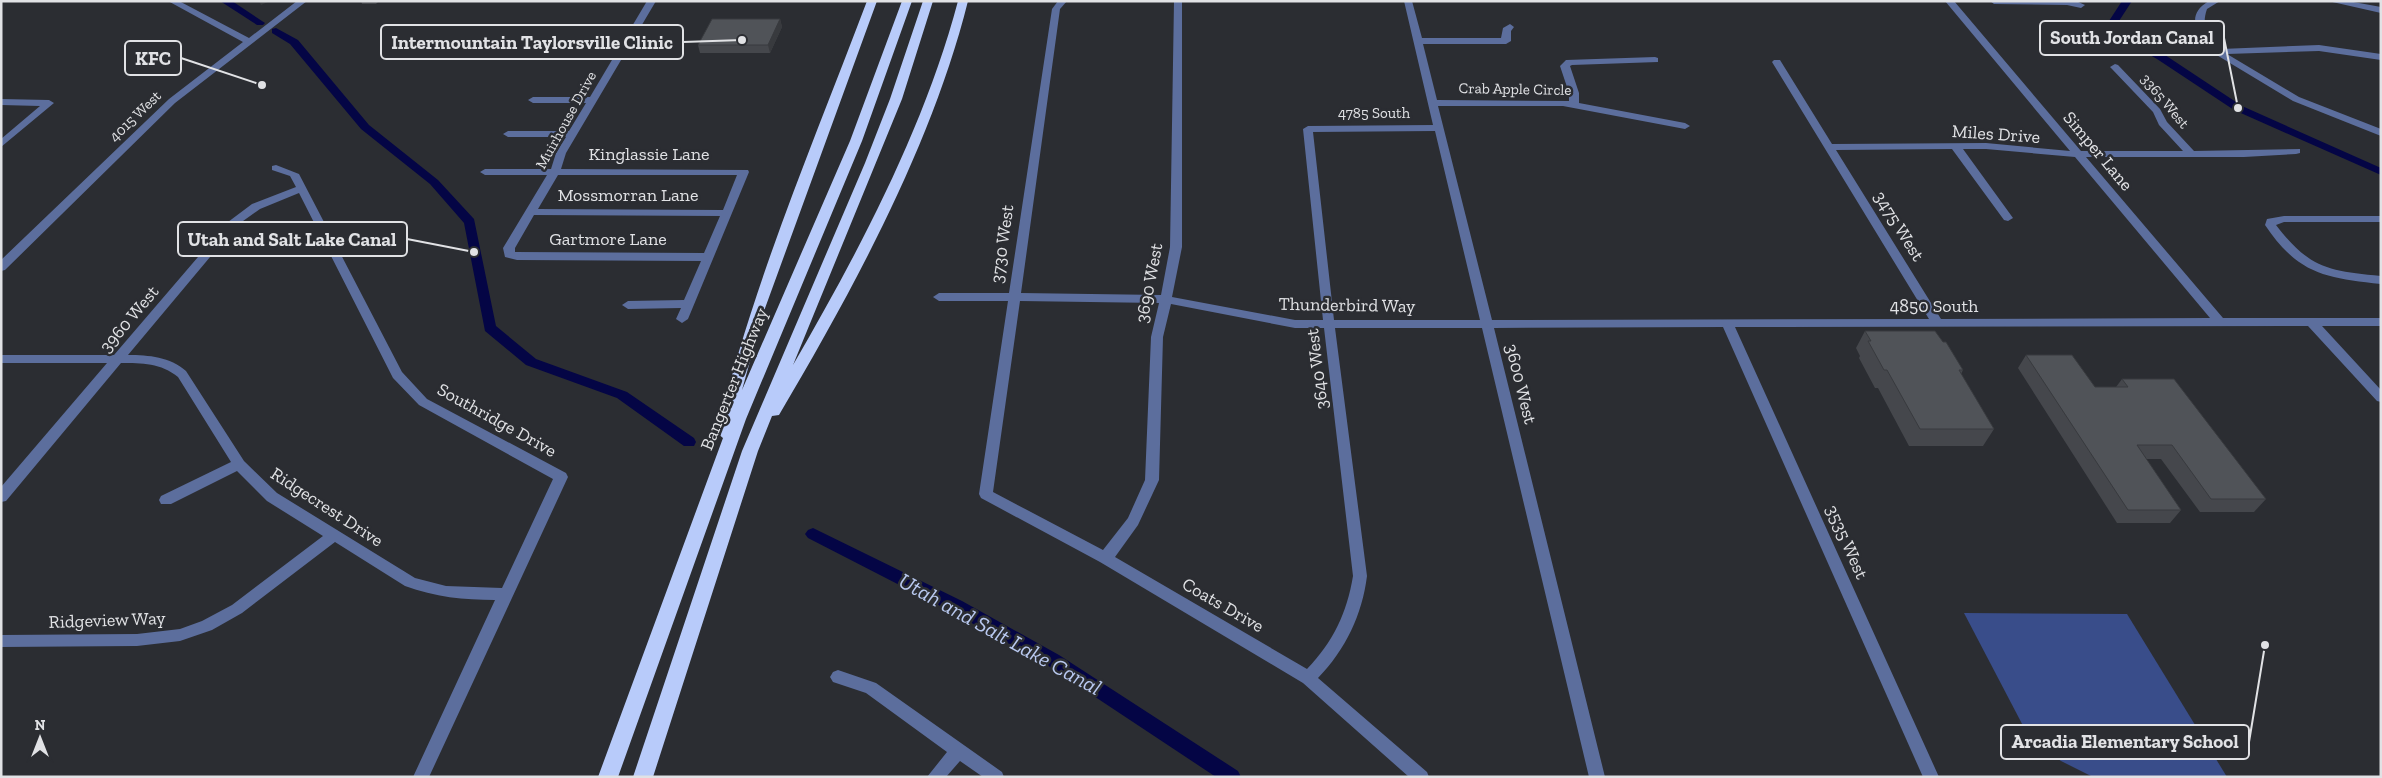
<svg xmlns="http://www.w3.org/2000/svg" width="2382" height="778" viewBox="0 0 2382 778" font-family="'Zilla Slab',serif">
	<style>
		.green { fill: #394d8a }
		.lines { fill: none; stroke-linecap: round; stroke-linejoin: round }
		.canal { fill: #040545; fill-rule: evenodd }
		.minor { fill: #5c6e9d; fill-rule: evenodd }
		.highway { fill: #b8cbfa; fill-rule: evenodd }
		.wall { fill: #45474c }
		.shaded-wall { fill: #383a3e }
		.building { fill: #505358; stroke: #383a3e }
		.labels { text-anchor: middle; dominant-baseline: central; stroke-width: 5; stroke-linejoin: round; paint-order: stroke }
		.far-street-label { font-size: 15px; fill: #e1e2e5; stroke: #2b2d32 }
		.street-label { font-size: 18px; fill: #e1e2e5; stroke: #2b2d32 }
		.near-water-label { font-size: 22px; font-style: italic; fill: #b9c9f0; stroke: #2b2d32 }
		.leader { fill: none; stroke: #e1e2e5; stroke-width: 2 }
		.callout-dot { fill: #e1e2e5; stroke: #2b2d32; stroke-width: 2 }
		.callout { fill: #2b2d32; stroke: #e1e2e5; stroke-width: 2 }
		.callout-label { font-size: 19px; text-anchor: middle; font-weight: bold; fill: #e1e2e5 }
	</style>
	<rect width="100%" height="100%" fill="#2b2d32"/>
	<!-- green -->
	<path class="green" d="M1964 613 2127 614 2227 777H2093L2061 761 2031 741Z"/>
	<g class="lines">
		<!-- canal -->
		<g class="canal">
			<path d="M220 1H232L265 23 263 25H257Z"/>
			<path d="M2122 1H2132L2119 21 2123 29 2130 35 2165 55 2242 106 2381 168V175L2234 110 2157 59 2122 39 2115 33 2109 21Z"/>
			<path d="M276 28 298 40 369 125 438 180 474 219 496 326 536 359 627 392 694 438 696 442 694 446H684L617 398 526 365 485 331 464 223 430 184 361 129 290 44 272 33V29Z"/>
			<path d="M813 528 962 601 1059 655 1238 771 1241 777H1216L1047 665 950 611 808 538 805 534 808 530Z"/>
		</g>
		<!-- minor -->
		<g class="minor">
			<path d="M168 1H179L249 38 297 1H307L175 103 5 270 1 271V260L169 99 243 42Z"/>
			<path d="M647 1H656L566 153 561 169 748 170 749 172 688 319 682 323 676 319 681 308 628 309 622 305 628 301 684 300 701 261 517 260 505 257 503 248 547 175H485L480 172 485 169H551L556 153 566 137H508L503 134 508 131H569L586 103H533L528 100 533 97H590ZM558 175H737L723 210 538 209ZM534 215 720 216 704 253 515 252V248Z"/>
			<path d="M1058 1H1067L1060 9 1021 293 1161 295 1170 247 1174 1H1182V247L1172 297 1295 320H1323L1303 129 1308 126 1433 125 1404 1H1412L1422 38H1501L1503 28 1510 24 1514 27 1511 31V41L1506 44H1423L1437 100 1569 101V93L1560 66 1566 60 1655 57 1658 58V62L1572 65 1570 66 1579 93V103L1685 123 1690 126 1685 129 1563 106H1438L1492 320 1929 319 1772 62 1774 60H1780L1832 144 1986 143 2070 151 1945 1H1954L2081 151H2183L2159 125 2153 112 2112 69 2110 67 2115 64 2118 65 2160 109 2167 122 2194 151 2300 149V153L2296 154 2244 157H2086L2223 318H2381V326H2322L2381 390V402L2377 401 2308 326 1735 327 1939 777H1923L1723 327 1494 328 1605 777H1589L1482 328H1335L1367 576C1362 615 1346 649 1318 678L1427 772 1429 777H1409L1303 683 1100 562 981 498 979 494 1008 301H939L933 297 939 293H1009L1052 9ZM1435 131 1480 320H1334L1313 132ZM1952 149 2004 220 2008 221 2013 218 1963 149H1986L2075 157 2210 318 1941 319 1836 150ZM1020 301 1159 303 1151 337 1145 480 1128 518 1103 550 993 492ZM1171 304 1295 328H1324L1353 576C1347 613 1333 642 1307 669L1115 557 1138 525 1159 480 1163 337Z"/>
			<path d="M1990 1H2076L2085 5 2081 8 2067 5 1994 4Z"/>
			<path d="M2209 1H2220L2207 9C2201 26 2207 38 2221 49L2319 45 2381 54V60L2319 51 2227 54 2299 97 2381 129V136L2293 101 2215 54C2200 39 2182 16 2209 1Z"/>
			<path d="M2328 1H2348L2381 7V13Z"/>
			<path d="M1 99 49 100 54 103 1 147V139L40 106 1 105Z"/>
			<path d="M276 165 299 174 402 372 427 399 566 473 568 477 429 777H413L495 600C464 600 435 597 405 586L335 542 242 613 212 630 180 641 137 646 1 647V635L137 634 180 629 202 621 232 605 323 536 267 501 237 471 171 504H161L159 500 161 496 231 462 178 377C161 363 142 363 121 363L6 501 1 502V487L107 363H1V355H114L228 222 252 204 296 187 290 176 272 170V166ZM299 193 393 378 419 405 553 479 502 588 446 586 415 578 277 493 244 461 186 371C170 357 149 355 128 355L236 226 260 209Z"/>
			<path d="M2284 216H2381V222H2284L2276 225C2309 268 2328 271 2381 276V284C2325 278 2298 274 2265 225L2267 219Z"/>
			<path d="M838 670 876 683 1002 772 1004 777H983L960 761 946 777H927L947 752 866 693 833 682 830 677 833 672Z"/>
		</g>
		<!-- highway -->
		<g class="highway">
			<path d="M867 1H877L764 311 742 390 850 141 902 1H912L862 141 746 419 618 777H598L723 438 717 433C752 285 813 144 867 1Z"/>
			<path d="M923 1H933L902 99 793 365C859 251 924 129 958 1H968C932 145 854 288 779 415L772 416 758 451 653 777H633L742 451 865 163 890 99Z"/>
		</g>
	</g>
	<!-- wall -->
	<g class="wall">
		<path d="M361 1H379L376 4H362Z"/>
		<path d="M780 19 782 27 770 53H700L698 45Z"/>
		<path d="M1865 331 1943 342 1963 370 1961 374 1994 429 1983 446H1909L1878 388H1875L1859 358 1860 356 1856 348Z"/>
		<path d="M2026 355 2095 387H2116L2122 379 2266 499 2254 512H2200L2161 459H2146L2181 510 2170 523H2117L2018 368Z"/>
	</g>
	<!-- shaded-wall -->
	<g class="shaded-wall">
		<path d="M259 1H270L261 5Z"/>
		<path d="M780 19 782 27 770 53 768 45Z"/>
	</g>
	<!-- building -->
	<g class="building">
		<path d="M712 19H780L768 45H698Z"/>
		<path d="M1865 331H1935L1943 342H1946L1963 370H1959L1994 429H1920L1887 370H1884L1868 341H1871Z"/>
		<path d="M2026 355H2072L2095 387H2128L2122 379H2174L2266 499H2211L2172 445H2137L2181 510H2128Z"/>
	</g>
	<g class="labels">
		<!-- far-street labels -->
		<g class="far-street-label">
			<text transform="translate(1515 89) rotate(1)">Crab Apple Circle</text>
			<text transform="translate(2165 101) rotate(50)">3365 West</text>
			<text x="1374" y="113">4785 South</text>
			<text transform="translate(135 116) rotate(-44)">4015 West</text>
			<text transform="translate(566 120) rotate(-61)">Muirhouse Drive</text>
		</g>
		<!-- street labels -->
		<g class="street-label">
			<text transform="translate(1996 134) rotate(4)">Miles Drive</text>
			<text transform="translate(2098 151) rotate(50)">Simper Lane</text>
			<text x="649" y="154">Kinglassie Lane</text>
			<text x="628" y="195">Mossmorran Lane</text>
			<text transform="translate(1899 226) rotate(58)">3475 West</text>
			<text x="608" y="239">Gartmore Lane</text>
			<text transform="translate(1002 244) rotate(-82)">3730 West</text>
			<text transform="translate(1149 283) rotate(-79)">3690 West</text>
			<text transform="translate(1347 305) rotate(1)">Thunderbird Way</text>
			<text x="1934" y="306">4850 South</text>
			<text transform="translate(129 319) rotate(-50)">3960 West</text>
			<text transform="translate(1317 369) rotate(-97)">3640 West</text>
			<text transform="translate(734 379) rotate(-68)">Bangerter Highway</text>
			<text transform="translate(1521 384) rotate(76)">3600 West</text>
			<text transform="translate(497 420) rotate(29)">Southridge Drive</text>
			<text transform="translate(327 507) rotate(33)">Ridgecrest Drive</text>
			<text transform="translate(1847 542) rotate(66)">3535 West</text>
			<text transform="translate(1223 605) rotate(30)">Coats Drive</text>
			<text transform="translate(107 620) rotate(-2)">Ridgeview Way</text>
		</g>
		<!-- near-water labels -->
		<g class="near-water-label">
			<text transform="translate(1000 634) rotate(29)">Utah and Salt Lake Canal</text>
		</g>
	</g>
	<!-- callouts -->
	<path class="leader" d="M2238 108L2224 38M742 40L683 42M262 85L181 58M474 252L407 239M2265 645L2249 742"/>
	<g class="callout-dot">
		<circle cx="2238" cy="108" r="5"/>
		<circle cx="742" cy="40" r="5"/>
		<circle cx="262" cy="85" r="5"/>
		<circle cx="474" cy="252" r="5"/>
		<circle cx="2265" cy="645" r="5"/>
	</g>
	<g class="callout">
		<rect x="2040" y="21" width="184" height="34" rx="5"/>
		<rect x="381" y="25" width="302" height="34" rx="5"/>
		<rect x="125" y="41" width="56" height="34" rx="5"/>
		<rect x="178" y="222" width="229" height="34" rx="5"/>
		<rect x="2001" y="725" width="248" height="34" rx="5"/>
	</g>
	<g class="callout-label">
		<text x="2132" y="44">South Jordan Canal</text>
		<text x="532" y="49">Intermountain Taylorsville Clinic</text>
		<text x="153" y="65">KFC</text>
		<text x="292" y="246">Utah and Salt Lake Canal</text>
		<text x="2125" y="748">Arcadia Elementary School</text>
	</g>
	<!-- border -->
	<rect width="2382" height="778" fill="none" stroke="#e1e2e5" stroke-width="5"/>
	<!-- north arrow -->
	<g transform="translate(40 738)" stroke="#2b2d32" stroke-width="4" paint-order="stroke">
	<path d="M0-4L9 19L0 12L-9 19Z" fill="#e1e2e5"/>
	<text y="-8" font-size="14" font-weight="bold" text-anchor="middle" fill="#e1e2e5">N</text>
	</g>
</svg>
